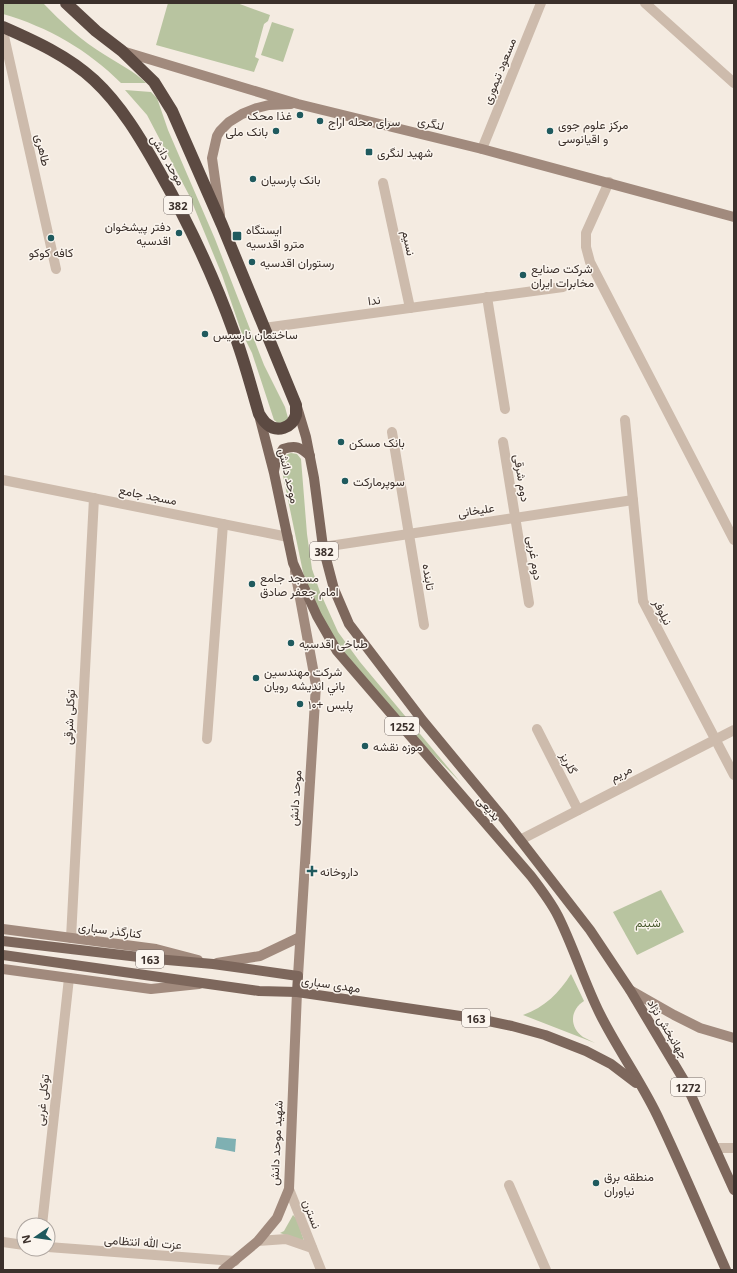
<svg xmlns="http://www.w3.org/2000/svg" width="737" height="1273" viewBox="0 0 737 1273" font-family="'Open Sans',Vazirmatn,sans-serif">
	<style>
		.green { fill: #b8c4a0 }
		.water { fill: #7fb0b2 }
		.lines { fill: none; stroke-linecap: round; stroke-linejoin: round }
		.street { stroke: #cdbbac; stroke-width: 10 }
		.secondary { stroke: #a18a7d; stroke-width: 10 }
		.primary { stroke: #7d675c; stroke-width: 10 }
		.highway { stroke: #5c4a42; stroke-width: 12 }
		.poi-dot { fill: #1f5a5e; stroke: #fbf5ee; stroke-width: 1.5 }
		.labels { text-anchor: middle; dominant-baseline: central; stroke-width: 3; stroke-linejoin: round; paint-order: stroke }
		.shield { fill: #fbf5ee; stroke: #756b66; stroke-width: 1 }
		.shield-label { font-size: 11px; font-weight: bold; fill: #3b302b }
		.street-label { font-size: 12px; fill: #3b302b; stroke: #fbf5ee }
		.poi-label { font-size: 12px; fill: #3b302b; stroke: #fbf5ee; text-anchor: start }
		.park-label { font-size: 12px; fill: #4a5a2e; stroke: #fbf5ee }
	</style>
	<rect width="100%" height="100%" fill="#f4ebe1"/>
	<!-- green -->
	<g class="green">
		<path d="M3 3H43C61 22 82 41 105 55 119 64 134 71 146 83H121C88 50 48 27 3 14Z"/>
		<path d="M168 3H237L270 15 268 21 264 24 255 57 259 59 254 72 156 45Z"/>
		<path d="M272 22 294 29 283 62 261 55Z"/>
		<path d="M125 90 151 92 157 98 168 130 215 239 264 365 285 407 288 418 285 422 278 423 274 420 252 353 241 331 222 275 189 195 147 115Z"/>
		<path d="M291 453 297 454 301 459 307 534 312 569 320 592 338 632 360 662 461 783 410 731 346 658 330 635 304 577 281 466C282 458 284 455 291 453Z"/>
		<path d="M661 890 684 932 637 955 613 912Z"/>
		<path d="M571 974 584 1001C570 1010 569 1027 583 1037 587 1039 591 1041 595 1043L523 1015C545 1007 559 993 571 974Z"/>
		<path d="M293 1215 297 1219 304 1241 280 1233 284 1231Z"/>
	</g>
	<!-- water -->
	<path class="water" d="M217 1137 236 1139 235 1152 215 1148Z"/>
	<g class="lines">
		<!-- street -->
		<g class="street">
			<path d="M645 3 734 83"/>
			<path d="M4 36 56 269"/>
			<path d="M482 149 541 3"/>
			<path d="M609 182 586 233V247L590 262 734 540"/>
			<path d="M383 183 410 308"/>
			<path d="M487 297 505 409"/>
			<path d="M264 328 563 287"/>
			<path d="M625 420 643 601 734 775"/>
			<path d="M392 432 424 625"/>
			<path d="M503 442 529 603"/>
			<path d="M3 480 288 537"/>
			<path d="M323 547 633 500"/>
			<path d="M537 729 578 810"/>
			<path d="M207 739 223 524"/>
			<path d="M520 840 734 730"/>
			<path d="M71 938 94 498"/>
			<path d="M716 1148H734"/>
			<path d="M509 1185 546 1270"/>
			<path d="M289 1189 321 1270"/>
			<path d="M42 1225 69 978"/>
			<path d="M258 1241 286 1239 312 1248"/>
			<path d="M3 1242 24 1245"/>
			<path d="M48 1247 235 1261"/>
		</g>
		<!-- secondary -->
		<g class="secondary">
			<path d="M122 51 298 104 482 149 734 217"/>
			<path d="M220 215 212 158 217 136 220 131 229 122 242 114 257 108 269 105 291 104"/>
			<path d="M295 571 316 685 298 976"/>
			<path d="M3 929 156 949 198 960"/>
			<path d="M217 963 260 956 300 937"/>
			<path d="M3 969 151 989 199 984"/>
			<path d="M630 990 674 1015 700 1028 734 1038"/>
			<path d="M223 1270 258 1241 277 1218 289 1189 297 992"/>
		</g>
		<!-- primary -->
		<g class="primary">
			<path d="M297 407 306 437 314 478 323 547 334 589 349 624 423 721 504 819 590 930 630 990 685 1082 734 1190"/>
			<path d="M259 415 274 473 293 563 317 616 337 651 531 876C541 889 551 902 558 916 574 948 584 982 600 1014 617 1048 640 1080 657 1115 681 1165 703 1218 726 1270"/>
			<path d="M274 471 276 461 283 449C296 445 300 447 310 456"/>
			<path d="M3 941 156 959 213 964 298 976 297 992"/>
			<path d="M3 955 259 991 297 992 474 1018 512 1026 545 1035 586 1051 611 1064 636 1083"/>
		</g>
		<!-- highway -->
		<path class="highway" d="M3 27C35 41 68 56 94 80 121 105 141 139 159 171 188 222 214 277 234 333 244 359 251 387 259 414 261 417 264 422 267 424 277 433 292 428 296 415 296 412 296 408 296 405L222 225 172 111 154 82 122 51 96 31 66 3"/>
	</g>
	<!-- markers -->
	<g class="poi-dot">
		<circle cx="300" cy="115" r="4"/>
		<circle cx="320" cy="121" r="4"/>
		<circle cx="276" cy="131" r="4"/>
		<circle cx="550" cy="131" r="4"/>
		<rect x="365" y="148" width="8" height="8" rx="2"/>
		<circle cx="253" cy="179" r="4"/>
		<circle cx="179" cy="233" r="4"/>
		<rect x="232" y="231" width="10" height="10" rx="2"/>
		<circle cx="51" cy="238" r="4"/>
		<circle cx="252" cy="262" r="4"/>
		<circle cx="523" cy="275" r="4"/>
		<circle cx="205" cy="334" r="4"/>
		<circle cx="341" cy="442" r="4"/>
		<circle cx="345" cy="481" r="4"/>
		<circle cx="252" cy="584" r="4"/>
		<circle cx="291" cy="643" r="4"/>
		<circle cx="256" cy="678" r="4"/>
		<circle cx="300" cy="704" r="4"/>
		<circle cx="365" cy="746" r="4"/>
		<path d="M310 865h4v4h4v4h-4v4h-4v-4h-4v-4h4z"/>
		<circle cx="596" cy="1183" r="4"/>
	</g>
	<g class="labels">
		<!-- shield labels -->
		<g class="shield">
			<rect x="164" y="196" width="28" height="18" rx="3"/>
			<rect x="310" y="542" width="28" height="18" rx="3"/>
			<rect x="385" y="717" width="34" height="18" rx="3"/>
			<rect x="136" y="950" width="28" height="18" rx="3"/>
			<rect x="462" y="1009" width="28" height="18" rx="3"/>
			<rect x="671" y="1078" width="34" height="18" rx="3"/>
		</g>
		<g class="shield-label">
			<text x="178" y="205">382</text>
			<text x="324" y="551">382</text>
			<text x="402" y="726">1252</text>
			<text x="150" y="959">163</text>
			<text x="476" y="1018">163</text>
			<text x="688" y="1087">1272</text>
		</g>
		<!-- street labels -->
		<g class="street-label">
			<text transform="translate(499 71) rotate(-68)">مسعود تیموری</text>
			<text transform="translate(431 123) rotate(14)">لنگری</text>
			<text transform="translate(43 150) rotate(77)">طاهری</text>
			<text transform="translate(168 160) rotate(60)">موحد دانش</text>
			<text transform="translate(409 243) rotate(78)">نسیم</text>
			<text transform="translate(374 300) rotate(-8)">ندا</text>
			<text transform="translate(289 476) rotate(77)">موحد دانش</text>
			<text transform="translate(522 478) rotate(81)">دوم شرقی</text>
			<text transform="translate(148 495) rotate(11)">مسجد جامع</text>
			<text transform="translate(476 510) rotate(-9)">علیخانی</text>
			<text transform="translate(535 558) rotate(81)">دوم غربی</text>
			<text transform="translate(429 577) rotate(81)">تابنده</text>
			<text transform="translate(663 612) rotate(63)">نیلوفر</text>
			<text transform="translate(69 717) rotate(-87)">توکلی شرقی</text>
			<text transform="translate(569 763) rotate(63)">گلریز</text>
			<text transform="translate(621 773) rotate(-27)">مریم</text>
			<text transform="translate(295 798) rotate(-86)">موحد دانش</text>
			<text transform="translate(489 808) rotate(49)">بدیعی</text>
			<text transform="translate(110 930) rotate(7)">کنارگذر سباری</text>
			<text transform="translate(331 984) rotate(8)">مهدی سباری</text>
			<text transform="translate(668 1029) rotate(59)">جهانبخش نژاد</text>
			<text transform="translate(42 1100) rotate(-84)">توکلی غربی</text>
			<text transform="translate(276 1143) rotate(-87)">شهید موحد دانش</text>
			<text transform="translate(312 1214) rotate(69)">نسترن</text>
			<text transform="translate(143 1242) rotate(4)">عزت الله انتظامی</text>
		</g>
		<!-- poi labels -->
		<g class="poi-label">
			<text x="292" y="115" text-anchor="end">غذا محک</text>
			<text x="328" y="121">سرای محله اراج</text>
			<text x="558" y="124">مرکز علوم جوی<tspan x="558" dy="14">و اقیانوسی</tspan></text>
			<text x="268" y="131" text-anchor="end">بانک ملی</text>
			<text x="377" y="152">شهید لنگری</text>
			<text x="261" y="179">بانک پارسیان</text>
			<text x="171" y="226" text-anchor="end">دفتر پیشخوان<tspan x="171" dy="14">اقدسیه</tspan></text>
			<text x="246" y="229">ایستگاه<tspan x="246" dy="14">مترو اقدسیه</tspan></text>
			<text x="51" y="252" text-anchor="middle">کافه کوکو</text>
			<text x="260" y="262">رستوران اقدسیه</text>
			<text x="531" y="268">شرکت صنایع<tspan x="531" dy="14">مخابرات ایران</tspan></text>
			<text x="213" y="334">ساختمان نارسیس</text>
			<text x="349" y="442">بانک مسکن</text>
			<text x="353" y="481">سوپرمارکت</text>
			<text x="260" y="577">مسجد جامع<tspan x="260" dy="14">امام جعفر صادق</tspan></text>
			<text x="299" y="643">طباخى اقدسيه</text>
			<text x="264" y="671">شركت مهندسين<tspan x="264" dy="14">باني انديشه رويان</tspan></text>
			<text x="308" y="704">پلیس +۱۰</text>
			<text x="373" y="746">موزه نقشه</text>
			<text x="320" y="871">داروخانه</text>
			<text x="604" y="1176">منطقه برق<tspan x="604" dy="14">نیاوران</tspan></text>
		</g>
		<!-- park labels -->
		<g class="park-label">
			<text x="648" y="922">شبنم</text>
		</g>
	</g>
	<!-- border -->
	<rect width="737" height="1273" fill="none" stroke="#3b302b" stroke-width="8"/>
	<!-- north arrow -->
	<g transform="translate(36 1237) rotate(257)"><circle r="19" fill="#fbf5ee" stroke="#aea6a0"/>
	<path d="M0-3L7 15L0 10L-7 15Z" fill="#1f5a5e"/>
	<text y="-6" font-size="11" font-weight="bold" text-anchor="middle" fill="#3b302b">N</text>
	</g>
</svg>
